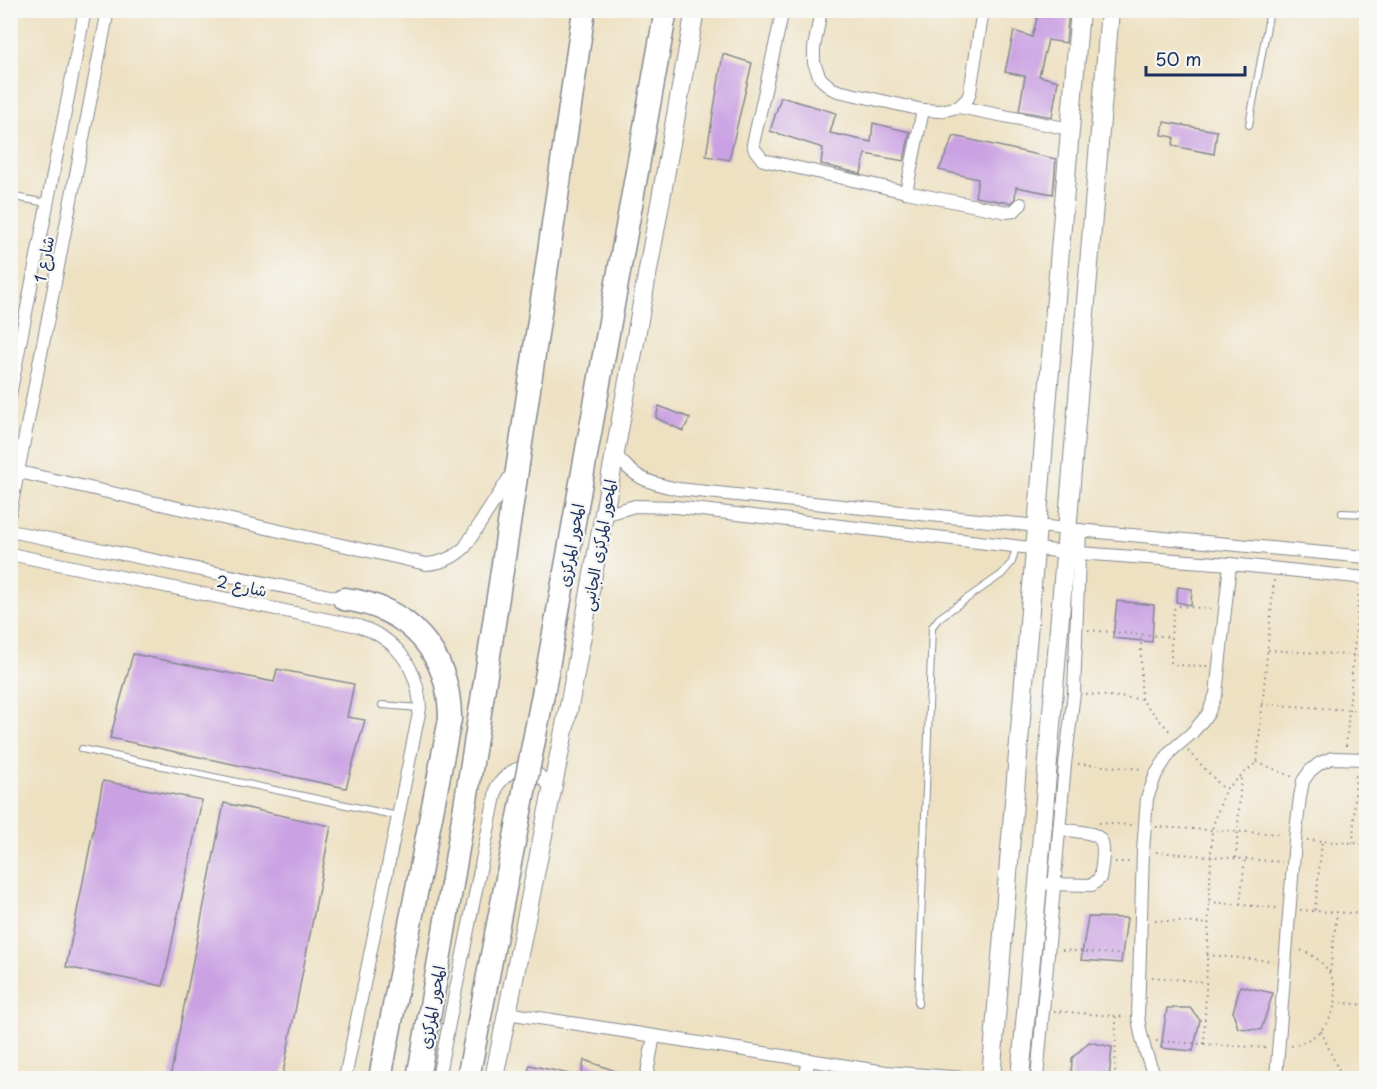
<svg xmlns="http://www.w3.org/2000/svg" width="1377" height="1089" viewBox="0 0 1377 1089" font-family="'Playpen Sans','Playpen Sans Arabic',sans-serif">
	<style>
		.building { fill: #caa1e3 }
		.lines { fill: none; stroke-linecap: round; stroke-linejoin: round }
		.lane-casing { stroke: #848890; stroke-width: 8 }
		.street-casing { stroke: #848890; stroke-width: 14 }
		.secondary-casing { stroke: #848890; stroke-width: 20 }
		.highway-casing { stroke: #848890; stroke-width: 25 }
		.path { stroke: #848890; stroke-width: 2; stroke-dasharray: 1.5 4.5; stroke-linecap: butt }
		.lane { stroke: #fff; stroke-width: 6 }
		.street { stroke: #fff; stroke-width: 12 }
		.secondary { stroke: #fff; stroke-width: 18 }
		.highway { stroke: #fff; stroke-width: 22 }
		.highway-bridge-casing { stroke: #848890; stroke-width: 25; stroke-linecap: butt }
		.highway-bridge { stroke: #fff; stroke-width: 22 }
		.labels { text-anchor: middle; dominant-baseline: central; stroke-width: 4.5; stroke-linejoin: round; paint-order: stroke }
		.street-label { font-size: 16px; fill: #1b2f5e; stroke: #f6f6f2 }
	</style>
	<rect width="100%" height="100%" fill="#f6f6f2"/>
	<filter id="ink" filterUnits="userSpaceOnUse"><feTurbulence type="fractalNoise" baseFrequency=".0167" numOctaves="2"/><feDisplacementMap in="SourceGraphic" scale="12" xChannelSelector="R" yChannelSelector="G"/><feConvolveMatrix kernelMatrix="1 2 1 2 8 2 1 2 1" color-interpolation-filters="sRGB"/></filter>
	<filter id="wash" filterUnits="userSpaceOnUse"><feTurbulence type="fractalNoise" baseFrequency=".008" numOctaves="4" result="noise"/><feDisplacementMap in="SourceGraphic" scale="24" xChannelSelector="R" yChannelSelector="G"/><feGaussianBlur stdDeviation="1.35" result="paint"/><feColorMatrix in="noise" values="0 0 0 0 0 0 0 0 0 0 0 0 0 0 0 0 0 1.4 0 .05"/><feComposite in="paint" operator="in"/></filter>
	<g filter="url(#wash)">
		<rect width="100%" height="100%" fill="#eee1c2"/>
		<g id="blocks">
			<!-- building -->
			<g class="building">
				<path d="M1039 10H1069L1066 43 1048 40 1039 76 1058 81 1052 117 1019 111 1025 76 1005 72 1014 31 1032 37Z"/>
				<path d="M723 54 752 63 729 160 706 156Z"/>
				<path d="M781 97 836 113 830 133 871 142 873 123 910 132 904 161 865 154 861 174 821 164 823 148 770 131Z"/>
				<path d="M1164 122 1217 131 1214 154 1173 146 1174 137 1162 135Z"/>
				<path d="M954 136 1056 159 1053 194 1016 187 1015 199 1010 203 975 197 978 179 939 170Z"/>
				<path d="M659 406 690 418 683 431 656 418Z"/>
				<path d="M1178 587 1192 589 1191 605 1176 602Z"/>
				<path d="M1117 601 1154 605 1152 642 1113 638Z"/>
				<path d="M133 654 274 682 277 669 354 684 347 717 365 720 346 788 110 738Z"/>
				<path d="M103 781 202 800 163 986 66 967Z"/>
				<path d="M224 803 331 826 282 1078H170Z"/>
				<path d="M1088 917 1127 918 1121 963 1081 960Z"/>
				<path d="M1240 986 1273 993 1261 1030 1238 1028 1233 1012Z"/>
				<path d="M1167 1008H1190L1200 1020 1193 1051 1161 1048Z"/>
				<path d="M1089 1042 1112 1047 1109 1078H1071L1072 1058Z"/>
				<path d="M584 1060 633 1077V1078H581Z"/>
				<path d="M530 1065 569 1074V1078H526Z"/>
			</g>
		</g>
	</g>
	<g filter="url(#ink)">
		<use href="#blocks" fill-opacity="0" stroke="#848890" stroke-width="1.5"/>
		<g class="lines">
			<!-- lane casing -->
			<g class="lane-casing">
				<g id="lane">
					<path d="M1249 125 1270 10"/>
					<path d="M10 196 46 203"/>
					<path d="M1342 513 1366 514"/>
					<path d="M382 705 419 708"/>
					<path d="M82 749 398 816"/>
					<path d="M918 1004 932 627 939 618 1002 574 1012 562 1016 547"/>
				</g>
			</g>
			<!-- street casing -->
			<g class="street-casing">
				<g id="street">
					<path d="M783 10 753 144 755 150 763 160 906 192 1007 212 1014 211 1021 204"/>
					<path d="M821 10 814 48V63L820 78 831 88 838 91 923 110 940 111 959 107 968 98 970 92 983 10"/>
					<path d="M959 107 1070 129"/>
					<path d="M906 192 923 110"/>
					<path d="M10 395 85 10"/>
					<path d="M614 452C633 478 648 483 678 489L1067 529 1366 557"/>
					<path d="M10 470 426 564C442 563 454 558 465 547L511 475"/>
					<path d="M10 513 108 10"/>
					<path d="M604 515 635 506 676 507 1065 552 1230 564 1366 578"/>
					<path d="M10 531 344 599"/>
					<path d="M10 554 358 626C396 638 418 667 420 708L345 1078"/>
					<path d="M1049 884 1092 885 1100 878C1108 831 1103 835 1060 829"/>
					<path d="M507 1013 886 1072 965 1078"/>
					<path d="M438 1078 497 786C519 758 531 764 552 789"/>
					<path d="M646 1078 654 1036"/>
					<path d="M805 1078 809 1060"/>
					<path d="M1037 1078 1065 764 1074 693 1080 530"/>
					<path d="M1156 1078C1146 1058 1141 1039 1138 1017L1143 851 1147 798 1156 774 1171 751 1192 733 1208 714 1216 694 1230 564"/>
					<path d="M1276 1078 1295 840 1300 797 1303 781 1310 771 1320 763 1332 758 1366 759"/>
				</g>
			</g>
			<!-- secondary casing -->
			<g class="secondary-casing">
				<g id="secondary">
					<path d="M494 1078 571 696 695 10"/>
					<path d="M991 1078 1080 10"/>
					<path d="M1020 1078 1038 883 1110 10"/>
				</g>
			</g>
			<!-- highway casing -->
			<g class="highway-casing">
				<g id="highway">
					<path d="M344 599C409 607 450 653 450 719L380 1078"/>
					<path d="M544 689 666 10"/>
					<path d="M418 1078C483 724 532 367 584 10"/>
				</g>
			</g>
			<!-- path -->
			<g class="path">
				<path d="M1088 630 1171 637"/>
				<path d="M1268 650 1366 656"/>
				<path d="M1207 666 1175 665 1171 662V637L1174 609 1178 606 1212 609"/>
				<path d="M1086 694 1141 699 1172 734"/>
				<path d="M1141 699V634"/>
				<path d="M1262 704 1366 711"/>
				<path d="M1346 746 1359 590"/>
				<path d="M1188 751 1225 790"/>
				<path d="M1257 762 1293 777"/>
				<path d="M1078 764 1144 769"/>
				<path d="M1099 823 1132 825"/>
				<path d="M1156 827 1282 834"/>
				<path d="M1307 840 1366 844"/>
				<path d="M1353 843 1356 771"/>
				<path d="M1156 852 1282 862"/>
				<path d="M1236 858 1241 777"/>
				<path d="M1115 862H1130"/>
				<path d="M1209 902 1277 908"/>
				<path d="M1240 904 1245 859"/>
				<path d="M1300 910 1366 914"/>
				<path d="M1315 910 1322 841"/>
				<path d="M1365 914 1366 860"/>
				<path d="M1155 920 1209 924"/>
				<path d="M1062 950 1128 955"/>
				<path d="M1207 955 1273 961"/>
				<path d="M1330 972 1337 912"/>
				<path d="M1152 977 1206 982"/>
				<path d="M1335 1002 1366 1005"/>
				<path d="M1054 1011 1126 1017"/>
				<path d="M1321 1031 1342 1078"/>
				<path d="M1156 1041 1267 1048"/>
				<path d="M1204 1044 1212 829 1225 790 1257 762 1274 580"/>
				<path d="M1291 1046C1345 1034 1352 968 1300 950"/>
				<path d="M1050 1074H1116"/>
				<path d="M1342 1077 1356 1073 1361 1078"/>
				<path d="M1115 1078 1116 1017"/>
			</g>
			<!-- lane -->
			<use href="#lane" class="lane"/>
			<!-- street -->
			<use href="#street" class="street"/>
			<!-- secondary -->
			<use href="#secondary" class="secondary"/>
			<!-- highway -->
			<use href="#highway" class="highway"/>
			<!-- highway-bridge casing -->
			<g class="highway-bridge-casing">
				<path id="highway-bridge" d="M468 1078 544 689"/>
			</g>
			<!-- highway-bridge -->
			<use href="#highway-bridge" class="highway-bridge"/>
		</g>
	</g>
	<g class="labels">
		<!-- street labels -->
		<g class="street-label">
			<text transform="translate(43 259) rotate(-79)">شارع 1</text>
			<text transform="translate(570 545) rotate(-80)">المحور المركزى</text>
			<text transform="translate(598 545) rotate(-80)">المحور المركزى الجانبى</text>
			<text transform="translate(242 585) rotate(12)">شارع 2</text>
			<text transform="translate(431 1007) rotate(-80)">المحور المركزى</text>
		</g>
	</g>
	<!-- margin -->
	<rect width="1377" height="1089" fill="none" stroke="#f6f6f2" stroke-width="36"/>
	<!-- scale -->
	<path d="M1146 66v9h99v-9" fill="none" stroke="#1b2f5e" stroke-width="3"/>
	<text x="1155" y="66" font-size="18" fill="#1b2f5e" stroke="#f6f6f2" stroke-width="4.5" paint-order="stroke">50 m</text>
</svg>
